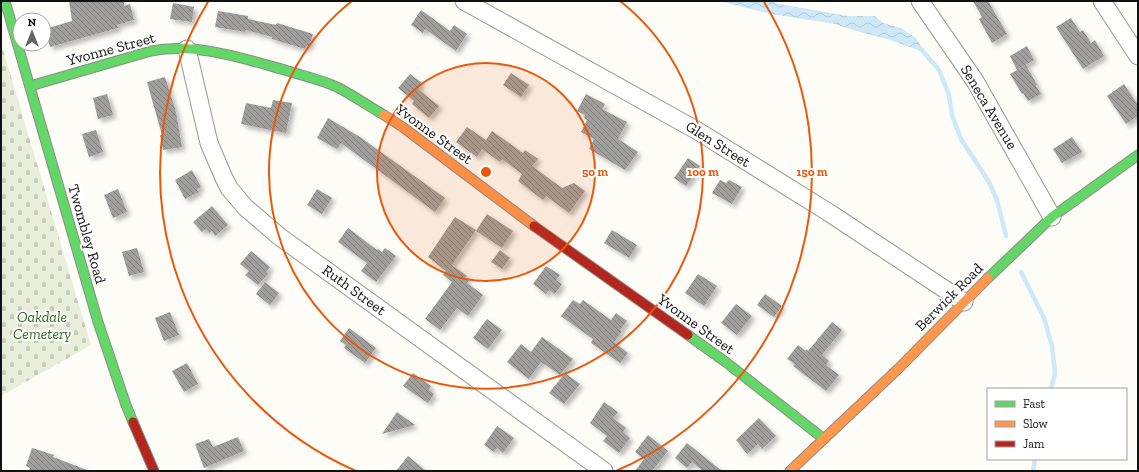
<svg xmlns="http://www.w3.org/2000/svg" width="1139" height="472" viewBox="0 0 1139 472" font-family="'Zilla Slab',serif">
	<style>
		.cemetery { fill: url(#cemetery-stones) }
		.water { fill: url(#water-waves) }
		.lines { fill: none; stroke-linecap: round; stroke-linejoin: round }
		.stream { stroke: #cde8f7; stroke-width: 4.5 }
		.building { fill: url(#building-back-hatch); filter: url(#shadow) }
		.street-casing { stroke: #979795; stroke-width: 19 }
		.fast-casing { stroke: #8e8d8b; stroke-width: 11 }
		.slow-casing { stroke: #8e8d8b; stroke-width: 11 }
		.jam-casing { stroke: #8e8d8b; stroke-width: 11 }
		.street { stroke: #fffffe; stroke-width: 17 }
		.fast { stroke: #63d668; stroke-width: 9 }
		.slow { stroke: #ff974d; stroke-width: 9 }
		.jam { stroke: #b3261e; stroke-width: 9 }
		.ring { fill: none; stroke: #e8590c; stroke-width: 2 }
		.labels { text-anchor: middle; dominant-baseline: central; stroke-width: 4; stroke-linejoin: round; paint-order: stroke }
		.street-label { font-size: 15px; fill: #111; stroke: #fff }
		.park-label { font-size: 15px; font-style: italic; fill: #2f6b1f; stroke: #fff }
		.centre { fill: #e8590c; stroke: #fff; stroke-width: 2 }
		.ring-label { font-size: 12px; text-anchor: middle; font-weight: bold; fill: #e8590c; stroke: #fff; stroke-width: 4; stroke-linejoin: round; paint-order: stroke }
	</style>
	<defs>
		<pattern id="cemetery-stones" width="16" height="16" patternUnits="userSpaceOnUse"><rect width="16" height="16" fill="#e9eedb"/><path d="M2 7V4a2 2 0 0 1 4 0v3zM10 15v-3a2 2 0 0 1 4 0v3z" fill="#c7cbbb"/></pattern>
		<pattern id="water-waves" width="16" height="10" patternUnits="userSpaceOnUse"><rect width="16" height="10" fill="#cde8f7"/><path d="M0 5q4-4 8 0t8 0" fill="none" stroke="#afc6d3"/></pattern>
		<pattern id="building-back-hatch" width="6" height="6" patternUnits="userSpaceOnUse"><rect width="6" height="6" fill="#a19f9c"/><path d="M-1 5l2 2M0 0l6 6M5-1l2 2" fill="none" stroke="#82807e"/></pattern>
		<filter id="shadow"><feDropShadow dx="3.5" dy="3.5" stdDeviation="2" flood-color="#0004"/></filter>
	</defs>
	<rect width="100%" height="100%" fill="#fdfcf7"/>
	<!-- cemetery -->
	<path class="cemetery" d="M1 43 91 345 1 396Z"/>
	<!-- water -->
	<path class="water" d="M723 1H771L779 4 848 16H875L883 23 901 28 916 38 924 52 890 40 853 30 835 24 771 14 730 4Z"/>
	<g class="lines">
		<!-- stream -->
		<g class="stream">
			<path d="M921 49 939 70 949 95 952 115 961 139 989 182 997 200 1006 236"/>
			<path d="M1021 272 1044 318 1052 346 1055 373 1051 389"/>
			<path d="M1033 471 1035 459"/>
		</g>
	</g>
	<!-- building -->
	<g class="building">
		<path d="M69 1H124V6L130 4 134 20 117 25 118 28 50 47 45 29 72 21Z"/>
		<path d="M973 1H988L1007 34 992 43 979 19 982 17Z"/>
		<path d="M173 3 194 7 192 22 170 19Z"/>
		<path d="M421 10 450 31 454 25 467 34 456 51 425 29 423 33 411 25Z"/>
		<path d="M218 11 248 16V19L276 25 277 23 313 34 309 47 306 46 305 49 272 39V37L246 30 245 32 215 27Z"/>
		<path d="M1071 18 1080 32 1083 30 1091 43 1095 40 1104 56 1083 69 1056 27Z"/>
		<path d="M1027 46 1034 60 1017 70 1010 56Z"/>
		<path d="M1026 65 1037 85 1036 86 1041 94 1028 101 1023 93 1022 94 1010 74Z"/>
		<path d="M511 73 529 85 521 97 503 85Z"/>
		<path d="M410 74 422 83 418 89 439 106 429 118 412 104 414 101 398 88Z"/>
		<path d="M165 77 176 112 182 147 163 150 160 135H162L147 82Z"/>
		<path d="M1124 84 1138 105V116L1126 124 1107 96Z"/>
		<path d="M107 94 113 115 98 119 93 98Z"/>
		<path d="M586 94 605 104 602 109 627 122 618 139 638 152 625 170 589 149 594 139 581 132 587 120 584 118 585 115 577 111Z"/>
		<path d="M273 100 292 103 286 133 241 124 246 103 271 108Z"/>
		<path d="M328 118 360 137 445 198 435 212 341 143 337 149 317 138Z"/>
		<path d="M467 127 486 140 492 131 523 153 525 150 538 159 532 166 562 188 574 183 585 191 569 213 546 196 543 200 518 181 522 174 502 159 500 162 482 149 477 157 456 142Z"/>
		<path d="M96 130 103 152 89 157 82 134Z"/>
		<path d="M1072 137 1082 152 1062 163 1053 149Z"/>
		<path d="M688 158 700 166 686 186 674 178Z"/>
		<path d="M192 170 201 187 197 189 199 192 185 199 175 180Z"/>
		<path d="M720 180 726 183 729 180 742 187 732 204 712 193Z"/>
		<path d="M118 189 127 212 113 218 104 195Z"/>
		<path d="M317 189 332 198 322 214 307 205Z"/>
		<path d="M212 206 228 225 215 236 212 231 209 233 206 229 202 232 193 222Z"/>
		<path d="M487 214 513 231 502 248 476 231Z"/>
		<path d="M455 217 476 230 452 265 467 276 465 278 469 281 467 283 483 295 468 316 457 308 440 330 425 319 452 282 443 275 446 271 428 257Z"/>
		<path d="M348 228 377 250 378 249 382 252 385 248 396 256 376 282 361 271 367 263 338 242Z"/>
		<path d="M612 230 637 245 629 258 604 243Z"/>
		<path d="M137 248 144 272 129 276 122 252Z"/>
		<path d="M500 250 510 258 502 269 491 262Z"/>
		<path d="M251 251 270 267 266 272 268 274 258 285 245 275 249 271 240 264Z"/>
		<path d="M546 266 560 275 556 280 562 284 555 294 549 290 546 294 533 284Z"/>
		<path d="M698 274 717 286 704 306 685 293Z"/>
		<path d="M265 282 279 293 270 305 256 294Z"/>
		<path d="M765 294 782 306 774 317 757 305Z"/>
		<path d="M573 300 580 304 583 300 611 320 616 313 627 321 620 330 622 331 614 342 628 353 620 363 591 343 593 339 561 316Z"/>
		<path d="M736 304 752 316 737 335 721 323Z"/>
		<path d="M170 312 179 335 164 341 155 318Z"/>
		<path d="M487 319 502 330 488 349 473 338Z"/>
		<path d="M832 322 842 330 822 355 829 361 826 365 839 375 826 391 793 366 795 364 787 359 798 345 806 351 807 349 808 351Z"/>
		<path d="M349 328 376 348 365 363 344 348 346 345 340 341Z"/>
		<path d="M542 337 573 359 560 375 541 362 529 379 507 362 521 344 531 352Z"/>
		<path d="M187 363 198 384 184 392 172 371Z"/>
		<path d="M413 373 431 386 429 390 434 394 428 403 403 386Z"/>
		<path d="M565 373 580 384 564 404 549 393Z"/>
		<path d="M604 402 618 412 613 418 626 428 623 432 630 438 619 453 603 441 607 436 590 423Z"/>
		<path d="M397 412 415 425 382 434Z"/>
		<path d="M759 418 776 436 762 449 758 444 747 454 736 440Z"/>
		<path d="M497 426 514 438 503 453 497 448 494 452 484 445Z"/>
		<path d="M648 435 668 451 652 471H635L644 459 635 452Z"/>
		<path d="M238 437 244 451 204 468 195 444 209 439 213 447Z"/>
		<path d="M687 443 722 471H703L692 462 687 468 675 458Z"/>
		<path d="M32 448 54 455 53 457 87 470V471H29L30 468 26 466Z"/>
		<path d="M408 456 426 471H396Z"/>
	</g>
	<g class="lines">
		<!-- street casing -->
		<g class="street-casing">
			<g id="street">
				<path d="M464 1 696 130 828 212 964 302"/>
				<path d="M920 1 975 81 1052 217"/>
				<path d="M1102 1 1138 56"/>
				<path d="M187 49 209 143 224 178 229 188 245 207 280 237 604 471"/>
			</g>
		</g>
		<!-- fast casing -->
		<g class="fast-casing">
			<g id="fast">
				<path d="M5 1 98 322 126 405 133 422"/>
				<path d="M30 86 151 51C196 42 245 59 288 71 304 76 322 80 337 87 353 95 368 106 384 115"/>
				<path d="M988 278 1052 217 1138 155"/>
				<path d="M688 335 727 363 824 439"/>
			</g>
		</g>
		<!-- slow casing -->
		<g class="slow-casing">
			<g id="slow">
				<path d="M384 115 404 128 534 226"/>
				<path d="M790 471 898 369 988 278"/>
			</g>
		</g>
		<!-- jam casing -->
		<g class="jam-casing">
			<g id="jam">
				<path d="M534 226 688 335"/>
				<path d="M133 422 154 471"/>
			</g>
		</g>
		<!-- street -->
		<use href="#street" class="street"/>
		<!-- fast -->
		<use href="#fast" class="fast"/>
		<!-- slow -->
		<use href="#slow" class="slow"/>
		<!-- jam -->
		<use href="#jam" class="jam"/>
	</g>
	<!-- distance rings -->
	<circle cx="486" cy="172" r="109" fill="#e8590c" fill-opacity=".12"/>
	<g class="ring">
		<circle cx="486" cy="172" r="109"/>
		<path d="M620 1A217 217 0 1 1 352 1"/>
		<path d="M356 471A326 326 0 0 1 208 2M764 2A326 326 0 0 1 616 471"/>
	</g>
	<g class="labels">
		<!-- street labels -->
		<g class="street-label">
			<text transform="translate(111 49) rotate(-15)">Yvonne Street</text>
			<text transform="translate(989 107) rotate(59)">Seneca Avenue</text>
			<text transform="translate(434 134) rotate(36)">Yvonne Street</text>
			<text transform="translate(718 144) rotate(32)">Glen Street</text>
			<text transform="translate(87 234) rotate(74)">Twombley Road</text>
			<text transform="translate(354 290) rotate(36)">Ruth Street</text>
			<text transform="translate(949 297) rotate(-45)">Berwick Road</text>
			<text transform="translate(696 324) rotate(36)">Yvonne Street</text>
		</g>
		<!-- park labels -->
		<g class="park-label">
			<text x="42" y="317">Oakdale<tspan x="42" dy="17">Cemetery</tspan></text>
		</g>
	</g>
	<circle cx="486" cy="172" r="6" class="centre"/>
	<g class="ring-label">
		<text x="595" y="176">50 m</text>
		<text x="703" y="176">100 m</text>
		<text x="812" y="176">150 m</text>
	</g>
	<!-- border -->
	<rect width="1139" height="472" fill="none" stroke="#111111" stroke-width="4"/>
	<!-- legend -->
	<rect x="987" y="388" width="140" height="72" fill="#ffffff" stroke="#a0a0a0"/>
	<rect x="995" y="401" width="20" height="6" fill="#63d668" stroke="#a0a0a0"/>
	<text x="1023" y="408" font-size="12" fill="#111111">Fast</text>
	<rect x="995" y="421" width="20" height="6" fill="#ff974d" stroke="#a0a0a0"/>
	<text x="1023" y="428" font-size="12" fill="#111111">Slow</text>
	<rect x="995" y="441" width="20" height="6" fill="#b3261e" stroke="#a0a0a0"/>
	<text x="1023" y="448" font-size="12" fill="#111111">Jam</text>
	<!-- north arrow -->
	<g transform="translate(32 32)"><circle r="19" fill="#ffffff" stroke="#a0a0a0"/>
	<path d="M0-3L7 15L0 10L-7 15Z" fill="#646362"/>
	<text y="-6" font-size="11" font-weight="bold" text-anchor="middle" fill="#111111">N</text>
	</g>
</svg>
